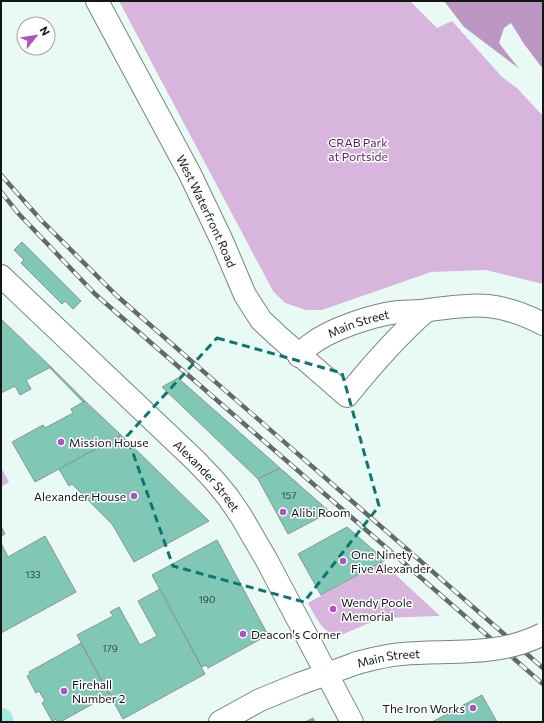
<svg xmlns="http://www.w3.org/2000/svg" width="544" height="723" viewBox="0 0 544 723" font-family="Commissioner,sans-serif">
	<style>
		.green { fill: #d7b5dd }
		.water { fill: #bd97c4 }
		.pier { fill: #e9faf5 }
		.building { fill: #81c7b6; stroke: #879792 }
		.lines { fill: none; stroke-linecap: round; stroke-linejoin: round }
		.minor-casing { stroke: #768581; stroke-width: 24 }
		.major-casing { stroke: #d4d5d5; stroke-width: 24 }
		.minor { stroke: #fff; stroke-width: 22 }
		.major { stroke: #9befdf; stroke-width: 22 }
		.rail-casing { stroke: #616a68; stroke-width: 4.5 }
		.rail { stroke: #fff; stroke-width: 3; stroke-dasharray: 9; stroke-linecap: butt }
		.minor-bridge-casing { stroke: #768581; stroke-width: 24; stroke-linecap: butt }
		.minor-bridge { stroke: #fff; stroke-width: 22 }
		.marked { fill: none; stroke: #0f766e; stroke-width: 3; stroke-dasharray: 8 5; stroke-linejoin: round }
		.poi-dot { fill: #ae53bf; stroke: #fff; stroke-width: 1.5 }
		.labels { text-anchor: middle; dominant-baseline: central; stroke-width: 3; stroke-linejoin: round; paint-order: stroke }
		.number-label { font-size: 10px; fill: #2e433e }
		.park-label { font-size: 12px; fill: #582960; stroke: #fff }
		.street-label { font-size: 12px; fill: #121716; stroke: #fff }
		.poi-label { font-size: 12px; fill: #121716; stroke: #fff; text-anchor: start }
	</style>
	<rect width="100%" height="100%" fill="#e9faf5"/>
	<!-- green -->
	<g class="green">
		<path d="M119 1H410L437 28 452 21 502 77 517 88 543 116V284L486 270 431 272 322 310H306L285 303 273 291Z"/>
		<path d="M1 467 9 482 1 487Z"/>
		<path d="M382 562 440 616 381 618 339 636C321 632 316 617 308 603Z"/>
	</g>
	<!-- water -->
	<path class="water" d="M444 1H543V93L521 70 464 27Z"/>
	<!-- pier -->
	<path class="pier" d="M511 23 524 44 543 69V95L512 66 520 70 499 43 504 28Z"/>
	<!-- building -->
	<g class="building">
		<path d="M22 242 81 301 73 309 65 301 62 304 21 263 24 260 14 250Z"/>
		<path d="M1 319 51 367 26 380 31 389 20 395 15 386 1 393Z"/>
		<path d="M51 367 85 401 83 402 50 368Z"/>
		<path d="M178 378 280 468 258 479 162 387Z"/>
		<path d="M85 401 121 435 35 482 12 442 43 425 45 428 73 413 71 409Z"/>
		<path d="M121 435 209 521 134 562 112 524 72 484 69 486 59 469Z"/>
		<path d="M280 468 330 512 288 534 258 479Z"/>
		<path d="M1 526 5 534 1 536Z"/>
		<path d="M347 527 385 560 321 595 298 554Z"/>
		<path d="M45 536 76 592 1 633V543L8 557Z"/>
		<path d="M217 540 268 635 208 668 206 665 202 667 152 575Z"/>
		<path d="M160 589 205 674 123 719 77 635 113 616 110 612 119 607 140 645 157 636 138 601Z"/>
		<path d="M81 643 109 695 60 722H57L56 719 52 721 42 703 45 701 39 691 36 693 27 676 30 674 29 672Z"/>
		<path d="M482 695 497 722H432Z"/>
		<path d="M313 718 315 722H305Z"/>
	</g>
	<g class="lines">
		<!-- minor casing -->
		<g class="minor-casing">
			<g id="minor">
				<path id="s1" d="M97 1 190 174 222 241 245 295 261 320 278 336 347 396C372 365 396 337 426 311"/>
				<path id="s2" d="M1 276 196 461 214 480 228 497 241 516 266 559 352 722"/>
				<path id="s3" d="M299 356C303 352 306 348 310 345 330 329 373 315 398 312 408 311 418 312 428 310 448 308 468 304 488 306 508 308 526 315 543 324"/>
				<path d="M220 722 260 700 299 684 357 663"/>
			</g>
		</g>
		<!-- major casing -->
		<g class="major-casing">
			<path id="major" d="M1 720 2 722"/>
		</g>
		<!-- minor -->
		<use href="#minor" class="minor"/>
		<!-- major -->
		<use href="#major" class="major"/>
		<!-- rail casing -->
		<g class="rail-casing">
			<g id="rail">
				<path d="M1 175 42 221 117 296 543 668"/>
				<path d="M1 192 18 213 95 294 543 684"/>
			</g>
		</g>
		<!-- rail -->
		<use href="#rail" class="rail"/>
		<!-- minor-bridge casing -->
		<g class="minor-bridge-casing">
			<g id="minor-bridge">
				<path id="s4" d="M357 663C372 659 386 655 402 654 450 650 499 657 543 634"/>
			</g>
		</g>
		<!-- minor-bridge -->
		<use href="#minor-bridge" class="minor-bridge"/>
	</g>
	<!-- marked area -->
	<path class="marked" d="M217 338 342 373 379 506 304 602 173 566 127 436Z"/>
	<!-- markers -->
	<g class="poi-dot">
		<circle cx="61" cy="442" r="4"/>
		<circle cx="134" cy="496" r="4"/>
		<circle cx="283" cy="512" r="4"/>
		<circle cx="343" cy="561" r="4"/>
		<circle cx="333" cy="609" r="4"/>
		<circle cx="243" cy="634" r="4"/>
		<circle cx="64" cy="691" r="4"/>
		<circle cx="473" cy="708" r="4"/>
	</g>
	<g class="labels">
		<!-- number labels -->
		<g class="number-label">
			<text x="289" y="495">157</text>
			<text x="33" y="574">133</text>
			<text x="207" y="599">190</text>
			<text x="110" y="648">179</text>
		</g>
		<!-- park labels -->
		<g class="park-label">
			<text x="358" y="142">CRAB Park<tspan x="358" dy="14">at Portside</tspan></text>
		</g>
		<!-- street labels -->
		<g class="street-label">
			<text stroke="none"><textPath href="#s1" startOffset="237">West Waterfront Road</textPath></text>
			<text stroke="none"><textPath href="#s3" startOffset="69">Main Street</textPath></text>
			<text stroke="none"><textPath href="#s2" startOffset="287">Alexander Street</textPath></text>
			<text stroke="none"><textPath href="#s4" startOffset="32">Main Street</textPath></text>
		</g>
		<!-- poi labels -->
		<g class="poi-label">
			<text x="69" y="442">Mission House</text>
			<text x="126" y="496" text-anchor="end">Alexander House</text>
			<text x="291" y="512">Alibi Room</text>
			<text x="351" y="554">One Ninety<tspan x="351" dy="14">Five Alexander</tspan></text>
			<text x="341" y="602">Wendy Poole<tspan x="341" dy="14">Memorial</tspan></text>
			<text x="251" y="634">Deacon's Corner</text>
			<text x="72" y="684">Firehall<tspan x="72" dy="14">Number 2</tspan></text>
			<text x="465" y="708" text-anchor="end">The Iron Works</text>
		</g>
	</g>
	<!-- border -->
	<rect width="544" height="723" fill="none" stroke="#121716" stroke-width="4"/>
	<!-- north arrow -->
	<g transform="translate(36 36) rotate(60)"><circle r="19" fill="#ffffff" stroke="#a0a2a2"/>
	<path d="M0-3L7 15L0 10L-7 15Z" fill="#ae53bf"/>
	<text y="-6" font-size="11" font-weight="bold" text-anchor="middle" fill="#121716">N</text>
	</g>
</svg>
